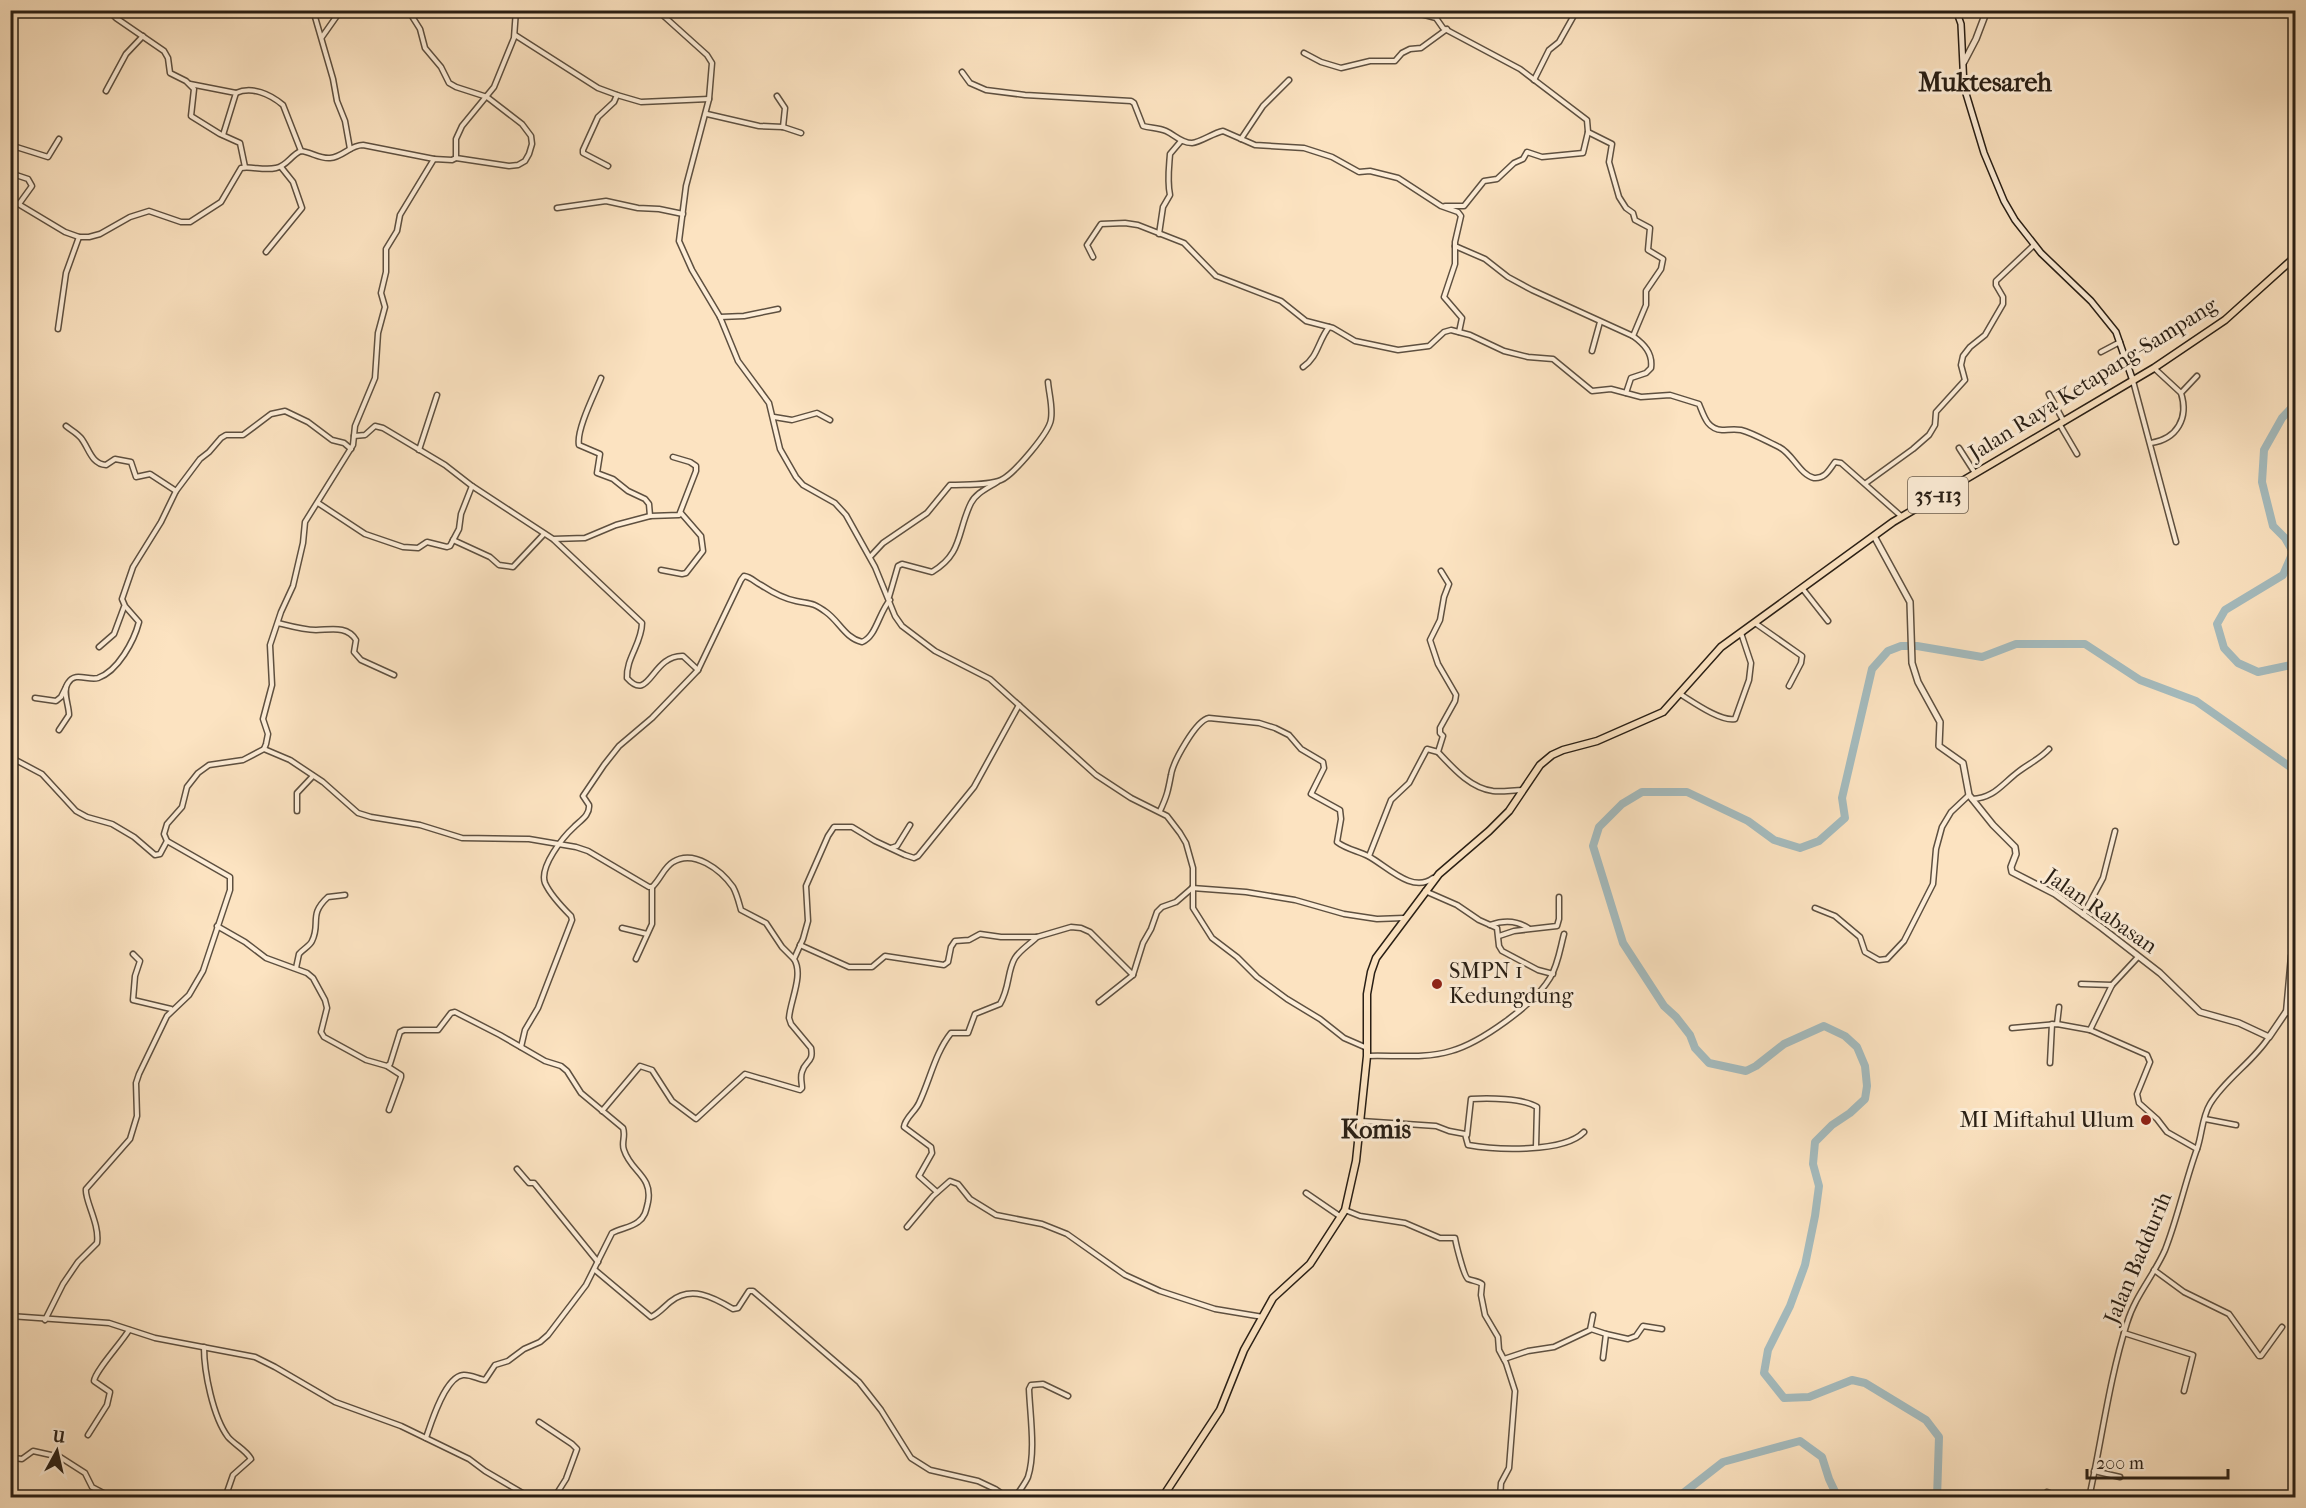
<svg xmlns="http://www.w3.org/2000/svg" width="2306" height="1508" viewBox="0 0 2306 1508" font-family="'IM FELL French Canon',serif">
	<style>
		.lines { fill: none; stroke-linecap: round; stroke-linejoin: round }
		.river { stroke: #a4bbbe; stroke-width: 8 }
		.minor-casing { stroke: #5e5040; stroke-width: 7 }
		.tertiary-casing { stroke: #5e5040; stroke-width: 8 }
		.secondary-casing { stroke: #291f15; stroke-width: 8 }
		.primary-casing { stroke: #291f15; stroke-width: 9 }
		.minor { stroke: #fdedd7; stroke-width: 4 }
		.tertiary { stroke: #fdedd7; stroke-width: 5 }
		.secondary { stroke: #fdedd7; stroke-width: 5 }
		.primary { stroke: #fce3c1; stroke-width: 6 }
		.poi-dot { fill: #8f2418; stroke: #fdedd7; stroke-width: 2 }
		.labels { text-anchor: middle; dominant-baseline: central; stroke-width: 6; stroke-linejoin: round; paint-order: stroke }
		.shield { fill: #fdedd7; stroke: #695d4f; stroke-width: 1.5 }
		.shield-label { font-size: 21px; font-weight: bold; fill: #291f15 }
		.street-label { font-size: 22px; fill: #291f15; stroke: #fdedd7 }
		.poi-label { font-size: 22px; fill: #291f15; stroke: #fdedd7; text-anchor: start }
		.quarter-label { font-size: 26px; font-weight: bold; fill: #291f15; stroke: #fdedd7 }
	</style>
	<rect width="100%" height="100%" fill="#fce3c1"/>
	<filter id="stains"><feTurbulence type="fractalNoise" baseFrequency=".00333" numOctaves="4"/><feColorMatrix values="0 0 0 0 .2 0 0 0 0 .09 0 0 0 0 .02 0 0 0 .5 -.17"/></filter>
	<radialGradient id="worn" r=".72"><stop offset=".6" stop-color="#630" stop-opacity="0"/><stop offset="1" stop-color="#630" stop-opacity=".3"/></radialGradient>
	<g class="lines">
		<!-- river -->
		<g class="river">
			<path d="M2296 403 2282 418 2264 450 2262 482 2273 526 2285 538 2293 552 2283 575 2225 610 2217 624 2224 648 2238 663 2258 672 2296 664"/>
			<path d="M1677 1498 1723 1462 1800 1441 1822 1457 1829 1479 1838 1498"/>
			<path d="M1937 1498 1939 1437 1926 1420 1865 1383 1852 1380 1809 1397 1784 1398 1764 1373 1768 1350 1790 1306 1805 1265 1815 1216 1819 1186 1813 1164 1815 1142 1832 1125 1850 1113 1865 1099 1867 1086 1865 1066 1857 1047 1845 1036 1824 1026 1784 1044 1756 1066 1746 1071 1709 1063 1695 1048 1690 1035 1676 1017 1664 1006 1623 943 1593 846 1599 827 1622 804 1642 792H1687L1748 821 1774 840 1800 848 1819 841 1845 818 1842 798 1872 669 1888 651 1901 646H1917L1982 657 2016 644H2085L2140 680 2196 701 2296 771"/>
		</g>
		<!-- minor casing -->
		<g class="minor-casing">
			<g id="minor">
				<path d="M108 10 116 18 164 51 168 58 170 73 186 81 194 89 191 116 220 134 240 143 245 167"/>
				<path d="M313 10 333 79 337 101 345 121 350 149"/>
				<path d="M408 10 420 29 425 48 441 67 449 83 456 87 487 97 522 124 531 136 532 144 529 154 525 161 518 165 509 166 456 158"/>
				<path d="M657 10 707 55 712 63 709 99 686 186 679 241 692 270 720 317 738 361 769 403 780 449 796 477 803 485 835 503 846 515 875 567 895 616 902 626 935 651 990 679 1096 775 1131 798 1167 816 1180 833 1186 843 1193 868V908L1212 938 1237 957 1257 977 1287 999 1320 1019 1344 1038 1367 1048"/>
				<path d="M1406 10 1436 18 1443 28 1520 69 1587 120 1588 132 1612 144 1609 162 1619 197 1626 208 1633 213 1635 220 1650 228 1648 250 1663 259 1661 269 1646 291V305L1633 336"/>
				<path d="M515 35 598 88 617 95"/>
				<path d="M322 37 341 10"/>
				<path d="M1304 53 1321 62 1341 68 1370 61H1395L1402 53 1410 49 1421 48 1447 29"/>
				<path d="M962 72 970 83 986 90 1025 95 1131 101 1134 103 1143 126C1150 128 1159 128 1166 131 1175 135 1181 143 1192 143 1201 142 1213 133 1223 131L1255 145 1304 148 1332 157 1359 172 1370 171 1398 178 1441 206 1458 212 1461 216 1455 242V264L1444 297 1462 318 1459 332"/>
				<path d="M1534 80 1549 50 1559 42 1577 10"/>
				<path d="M190 84 236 93 223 135"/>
				<path d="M106 91 126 54 143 36"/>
				<path d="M236 93C252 86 270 94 283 105L301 151"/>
				<path d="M777 96 785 108 783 127"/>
				<path d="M707 114 759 126 783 127 801 133"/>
				<path d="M1241 139 1263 106 1289 80"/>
				<path d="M10 145 48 157 59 139"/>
				<path d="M10 152 13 157 10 163"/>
				<path d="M608 166 583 153V150L598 117 614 102 617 95 641 102 709 99"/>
				<path d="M10 173 28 179 32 186 19 204"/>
				<path d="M10 199 65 232 79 237H89L100 234 130 217 149 211 181 222H190L221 202 241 168C252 166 264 171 276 168 287 166 291 155 301 151 311 152 320 159 330 158 343 157 350 145 363 145L434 159"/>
				<path d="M1445 206H1464L1484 181 1497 179 1514 163 1523 159 1527 152 1542 157 1583 153 1588 132"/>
				<path d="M557 208 606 201 638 208 659 209 683 214"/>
				<path d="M1159 234 1163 207 1170 195C1167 181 1169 168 1170 154L1181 141"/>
				<path d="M1455 246 1485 259 1508 277 1532 290 1633 336C1644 344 1653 353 1651 368L1646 373 1631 378 1626 393"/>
				<path d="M266 252 302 208 293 182 281 167"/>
				<path d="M1093 257 1087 245 1101 224 1125 223 1138 225 1184 243 1216 276 1281 301 1306 321 1333 328 1355 341 1398 350 1429 346 1444 332 1451 330 1470 335 1504 351 1528 357 1553 359 1592 391 1611 389 1641 397 1670 395 1699 404C1704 416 1707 429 1722 430 1728 430 1734 429 1741 430 1753 433 1768 442 1779 447 1793 454 1800 475 1814 478 1825 479 1829 470 1835 462L1841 463 1901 516"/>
				<path d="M720 317 744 316 778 309"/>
				<path d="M58 329 66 273 79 237"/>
				<path d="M1592 351 1600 322"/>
				<path d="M2101 352 2120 342"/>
				<path d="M1303 367C1318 357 1318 341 1329 327"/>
				<path d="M601 378C595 393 576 430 579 445L600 454 597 473 613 479 628 491 645 499 649 504 650 516"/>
				<path d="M2133 381 2176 542"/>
				<path d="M2181 393 2197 376"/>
				<path d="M2049 394 2064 422"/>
				<path d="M774 417 792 420 817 413 830 420"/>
				<path d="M2060 425 2077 454"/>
				<path d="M66 426C71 430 77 433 81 438 89 448 91 464 106 465L115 459 131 462 136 477 150 474 176 491"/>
				<path d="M354 436 365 435 375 426 383 428 445 465 472 486 553 539 585 538 616 525 650 516 679 515 696 471V466L690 462 673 457"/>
				<path d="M2151 443C2177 439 2189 418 2181 393L2154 368"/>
				<path d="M1959 448 1975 473"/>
				<path d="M419 450 437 395"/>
				<path d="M1866 483 1913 449 1929 435 1935 425 1936 412 1965 380 1961 365 1963 356 1970 347 1985 335 2003 304V297L1996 285V281L2034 245"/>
				<path d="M318 503 365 534 403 547 418 548 427 542 447 547 450 546 459 529 461 514 472 486"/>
				<path d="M453 540 490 557 499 565 513 567 544 534"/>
				<path d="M554 540 642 623C642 643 626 658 627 678 650 704 651 655 683 656L698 670"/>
				<path d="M870 557 883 543 927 513 950 485C965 484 987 486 1001 480 1013 475 1050 432 1051 419 1053 407 1049 394 1048 382"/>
				<path d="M661 570 682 574 686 573 703 551 701 536 681 513"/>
				<path d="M1441 571 1449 584 1444 597 1440 620 1430 640 1438 664 1456 695 1455 701 1440 728V733L1443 736 1438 752C1453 768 1470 788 1493 791 1503 792 1513 790 1523 790"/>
				<path d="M1802 588 1828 621"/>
				<path d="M889 597 898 566 902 564 932 572C963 554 957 531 971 503 976 493 988 488 997 482"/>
				<path d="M278 623C290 626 304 630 316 630 330 630 347 625 356 640L354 652 361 660 394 675"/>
				<path d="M1755 623 1802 656 1801 663 1789 686"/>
				<path d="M99 647 114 634 124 607"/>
				<path d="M1680 694C1693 702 1721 722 1735 719L1749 680 1751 663 1741 633"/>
				<path d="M35 698 56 701 61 697 66 687"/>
				<path d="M59 730 69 715C69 705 62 691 68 683 75 671 88 681 98 678 118 671 134 641 139 622L125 606 122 599 133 567 161 522 176 491 200 459 209 452 221 438 226 435H243L271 414 285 411 308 422 332 440 344 443 351 449"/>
				<path d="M264 749 290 760 323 782 358 813 371 817 420 825 462 838 529 839 576 847 588 851 649 887H652C660 880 664 867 673 862 694 849 721 870 733 887 737 894 739 903 741 910L766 923 782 947 794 959"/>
				<path d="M10 757 42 774 76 811 87 817 112 824 134 837 155 855 160 854 167 841"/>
				<path d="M1972 799C1994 798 2001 785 2018 772 2028 764 2040 759 2049 749"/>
				<path d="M297 811V793L313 776"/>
				<path d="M1160 811C1167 796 1168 791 1171 775 1173 762 1196 720 1209 718L1259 723 1275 728 1289 735 1301 749 1323 762 1324 768 1311 794 1340 810 1341 819 1337 842C1346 849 1358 851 1368 856 1387 866 1412 894 1433 878"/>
				<path d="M891 848 897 846 910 825"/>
				<path d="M1369 856 1391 800 1409 783 1427 749 1438 752"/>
				<path d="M1192 888 1246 892 1295 900 1344 914 1377 919 1404 918"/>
				<path d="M1425 891 1457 905 1479 920 1497 928 1499 946 1502 951 1538 970 1553 974"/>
				<path d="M1815 908 1835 916 1860 937 1865 952 1879 960 1887 959 1904 941 1933 884 1936 849 1942 827 1951 812 1969 795"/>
				<path d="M2083 915 2103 878 2115 831"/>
				<path d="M1490 925C1504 920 1516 920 1528 928"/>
				<path d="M217 926 245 942 266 958 307 973 313 978 325 1000 327 1008 321 1032 324 1037 366 1060 387 1066 390 1064 400 1032 404 1030H438L451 1013 455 1012 500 1035 545 1061 561 1066 567 1071 581 1093 623 1128C626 1136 621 1143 624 1150 631 1172 653 1176 648 1202 646 1211 645 1217 638 1222 630 1228 621 1228 612 1233L586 1285 548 1335 540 1342 524 1349 508 1361 495 1365 485 1380C478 1379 470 1374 463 1375 445 1377 431 1423 426 1438"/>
				<path d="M622 928 647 934"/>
				<path d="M1499 936 1514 931 1557 926 1559 919V897"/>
				<path d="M800 945 849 967H872L885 956 944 965 948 962 951 947 955 941 969 940 980 934 1001 937H1037L1071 927 1081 928 1090 932 1133 975"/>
				<path d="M133 954 140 961 135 976 133 1000 171 1009"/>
				<path d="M636 959 652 924V887"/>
				<path d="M296 968 299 954C303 949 310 946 312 941 321 923 308 915 328 897L345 895"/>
				<path d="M2081 984 2112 985"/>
				<path d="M1099 1002 1133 975 1143 943 1151 929 1157 912 1162 907 1176 902 1191 889"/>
				<path d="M2286 1012 2291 956 2296 947"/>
				<path d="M2057 1024 2059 1007"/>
				<path d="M2012 1028 2057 1024 2090 1030 2147 1055 2150 1062 2137 1094 2139 1103 2157 1119 2167 1132 2197 1149C2185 1182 2178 1217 2165 1250 2154 1275 2135 1296 2127 1323 2109 1380 2102 1439 2089 1498"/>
				<path d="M2090 1030 2112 985 2138 957"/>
				<path d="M521 1047 525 1030 538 1008 572 920 571 916C563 908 550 894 545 883 539 867 563 837 574 827 581 820 590 815 589 805L583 796 604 765 619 746 652 718 698 670 741 580 744 576C751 577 755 582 761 585 770 591 785 599 796 601 811 604 812 602 826 612 839 621 845 638 862 642 876 637 879 612 890 600"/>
				<path d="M1367 1056C1394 1055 1425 1059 1451 1051 1480 1043 1534 1005 1550 978 1558 965 1560 949 1564 934"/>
				<path d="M2050 1063 2052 1024"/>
				<path d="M387 1066 401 1075V1077L389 1110"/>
				<path d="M602 1111 640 1066 652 1070 672 1101 696 1119 745 1074 800 1090 802 1088C802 1083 800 1077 802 1072 805 1060 814 1063 811 1048L791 1024 789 1018C790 1001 804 975 794 959L803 939 808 921 806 886 828 836 834 827H852L875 841 905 855 914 858 918 856 974 787 1019 705"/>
				<path d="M2205 1119 2236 1125"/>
				<path d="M1361 1121 1436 1126 1449 1131 1465 1134 1468 1145C1496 1150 1564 1153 1584 1132"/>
				<path d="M1467 1135 1471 1099C1488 1098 1523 1098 1537 1107L1536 1147"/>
				<path d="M2197 1149C2202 1135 2202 1117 2210 1104 2226 1078 2253 1062 2269 1037"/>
				<path d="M517 1169 529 1183H534L598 1262"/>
				<path d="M937 1192 919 1176 932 1153 931 1147 904 1127C905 1118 915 1112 919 1103 930 1080 935 1053 951 1033H968L975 1014 1000 1004C1010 987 1007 971 1015 958 1020 950 1030 944 1037 937"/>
				<path d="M1306 1193 1341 1217"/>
				<path d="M1345 1210 1360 1216 1405 1223 1440 1238H1455C1456 1244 1464 1277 1468 1279 1473 1281 1478 1281 1482 1284L1481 1295 1485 1315 1498 1337 1499 1350 1506 1363 1515 1391 1509 1468 1501 1483 1500 1498"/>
				<path d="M907 1227 933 1196 950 1181 958 1184 970 1199 996 1215 1042 1224 1067 1234 1125 1275 1160 1291 1215 1309 1263 1317"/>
				<path d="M595 1270 651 1317C658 1314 664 1307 670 1302 691 1285 713 1297 733 1309L738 1308 749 1291H753L859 1382 881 1410 911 1458 930 1470 978 1481 995 1489 1008 1498"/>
				<path d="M2154 1270 2184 1292 2229 1314 2259 1356H2261L2282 1327"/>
				<path d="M10 1316 109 1323 155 1338 255 1357 275 1367 335 1402 401 1426 469 1459 485 1471 531 1498"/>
				<path d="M45 1320 63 1284 78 1262 97 1243C100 1224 84 1199 86 1189L130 1139 137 1116 136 1083 139 1074 167 1016 189 995 203 971 230 890V877L167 841 164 834 167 824 182 807 187 787 198 773 209 765 243 760 264 749 266 744 268 734 263 719 272 685 270 645 281 612 293 586 303 543 305 522 353 445 355 426 375 378 378 333 385 307 381 293 386 272V249L397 231 400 215 434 159 452 160 456 158V139L462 126 494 87 514 38 516 10"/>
				<path d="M1591 1329 1606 1334 1603 1358"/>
				<path d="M2124 1333 2193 1355 2184 1391"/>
				<path d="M1606 1334 1628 1339 1636 1336 1643 1326 1662 1329"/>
				<path d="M204 1347C204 1372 213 1417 228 1437 235 1445 246 1450 251 1459L233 1475 225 1498"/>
				<path d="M1504 1359 1528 1351 1554 1347 1590 1330 1593 1315"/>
				<path d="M539 1422 572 1444 577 1449 566 1479 554 1498"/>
				<path d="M88 1435 107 1405 110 1392 94 1381C95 1371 122 1342 129 1330"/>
				<path d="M10 1464 14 1458 22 1459 33 1451 60 1457 85 1473 92 1487 113 1498"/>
				<path d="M2094 1471 2120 1477"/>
				<path d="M2047 1492 2062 1498"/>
				<path d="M1015 1498C1019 1491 1025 1484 1028 1477 1036 1452 1030 1415 1029 1389L1031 1385 1043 1384 1068 1396"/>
			</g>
		</g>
		<!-- tertiary casing -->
		<g class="tertiary-casing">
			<g id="tertiary">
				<path d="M1964 62 1976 39 1987 10"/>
				<path d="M1874 536 1910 602 1912 663 1918 682 1940 722 1939 746 1963 763 1969 795 1993 825 2015 847 2016 854 2011 867 2012 872 2055 894 2102 928 2160 973 2200 1012 2239 1023 2269 1037 2286 1012 2296 1015"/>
			</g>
		</g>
		<!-- secondary casing -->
		<g class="secondary-casing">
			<path id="secondary" d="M1956 10 1961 24 1964 87 1984 153 2004 201 2015 220 2041 253 2091 301 2116 332 2133 381"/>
		</g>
		<!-- primary casing -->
		<g class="primary-casing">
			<path id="primary" d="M1162 1498 1220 1410 1244 1350 1273 1298 1310 1264 1345 1210 1356 1161 1367 1056V994L1371 972 1376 958 1439 874 1489 831 1509 811 1540 765 1552 755 1563 750 1597 741 1663 712 1721 647 1893 522 2154 368 2225 320 2296 256"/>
		</g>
		<!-- minor -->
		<use href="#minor" class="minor"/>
		<!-- tertiary -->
		<use href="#tertiary" class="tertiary"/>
		<!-- secondary -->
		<use href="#secondary" class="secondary"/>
		<!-- primary -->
		<use href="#primary" class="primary"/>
	</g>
	<!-- markers -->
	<g class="poi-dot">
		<circle cx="1437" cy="984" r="6"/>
		<circle cx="2146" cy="1120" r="6"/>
	</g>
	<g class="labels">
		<!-- shield labels -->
		<rect class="shield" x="1908" y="477" width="60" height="36" rx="4.5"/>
		<g class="shield-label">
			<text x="1938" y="495">35-113</text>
		</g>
		<!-- street labels -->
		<g class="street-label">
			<text transform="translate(2093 379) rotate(-32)">Jalan Raya Ketapang-Sampang</text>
			<text transform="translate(2101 911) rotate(35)">Jalan Rabasan</text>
			<text transform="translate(2138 1258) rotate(-67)">Jalan Baddurih</text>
		</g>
		<!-- poi labels -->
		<g class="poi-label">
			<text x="1449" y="971">SMPN 1<tspan x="1449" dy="25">Kedungdung</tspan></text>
			<text x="2134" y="1120" text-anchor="end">MI Miftahul Ulum</text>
		</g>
		<!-- quarter labels -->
		<g class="quarter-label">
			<text x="1985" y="82">Muktesareh</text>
			<text x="1376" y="1129">Komis</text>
		</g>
	</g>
	<!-- margin -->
	<rect width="2306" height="1508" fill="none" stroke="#fce3c1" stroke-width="36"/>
	<rect x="12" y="12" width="2282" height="1484" fill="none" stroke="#291f15" stroke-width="3"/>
	<rect x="18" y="18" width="2270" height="1472" fill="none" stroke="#291f15" stroke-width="1.5"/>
	<!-- north arrow -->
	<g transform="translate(57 1451) rotate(8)" stroke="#fdedd7" stroke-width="4.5" paint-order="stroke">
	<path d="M0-4.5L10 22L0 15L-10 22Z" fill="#291f15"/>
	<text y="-9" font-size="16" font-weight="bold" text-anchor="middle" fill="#291f15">U</text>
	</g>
	<!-- scale -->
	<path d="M2087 1469v9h141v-9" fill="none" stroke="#291f15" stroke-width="3"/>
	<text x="2096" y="1469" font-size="18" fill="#291f15" stroke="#fdedd7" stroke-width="4.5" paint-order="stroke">200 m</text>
	<rect width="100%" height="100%" filter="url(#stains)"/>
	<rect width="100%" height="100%" fill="url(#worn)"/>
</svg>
